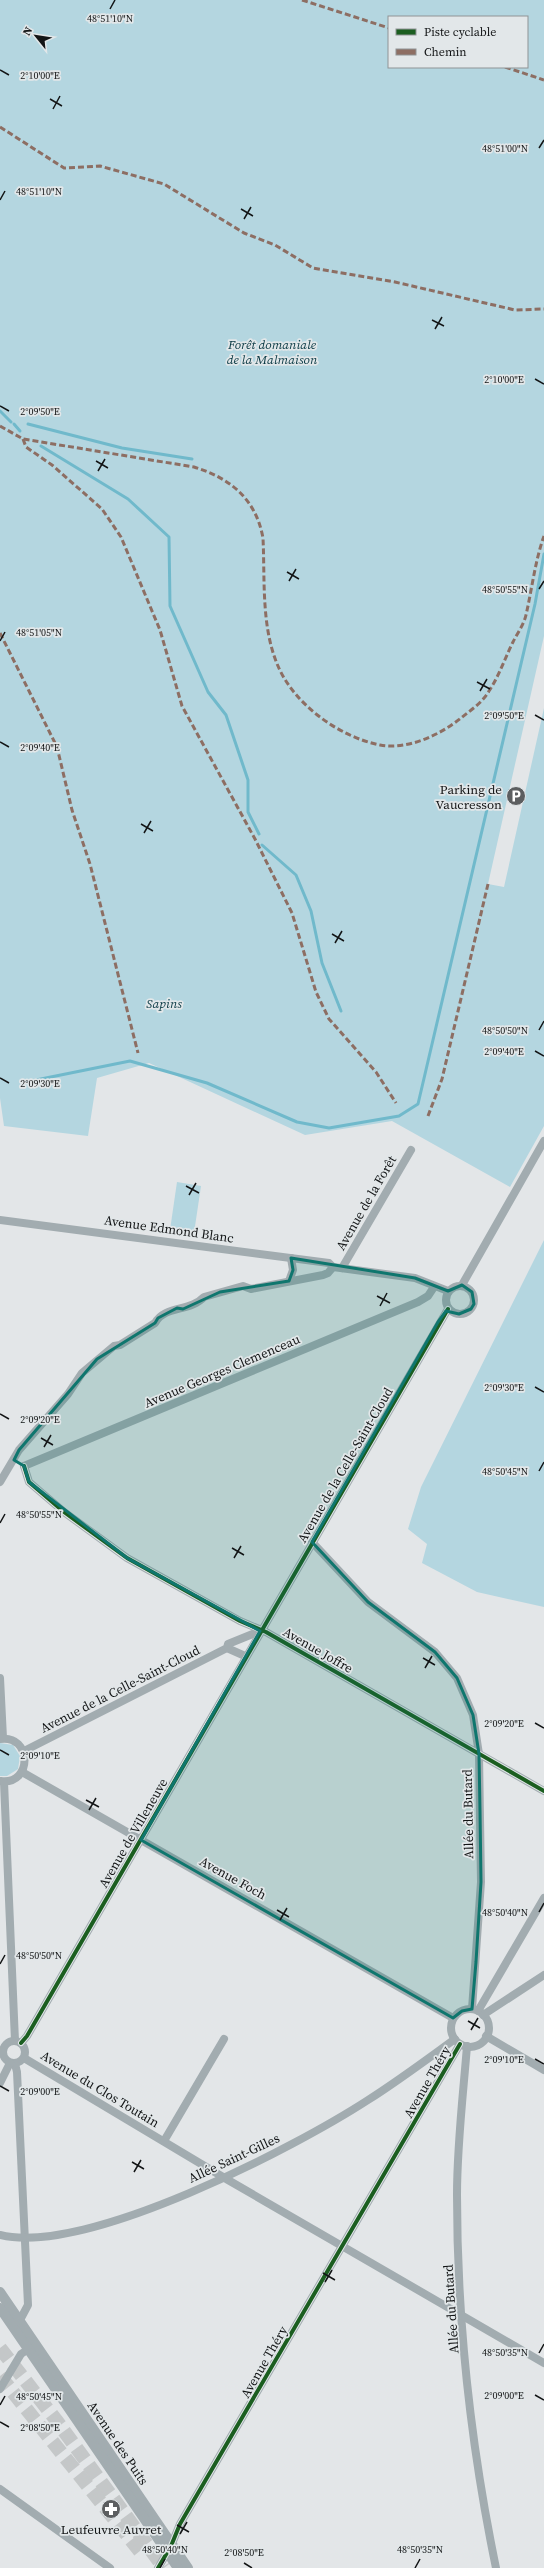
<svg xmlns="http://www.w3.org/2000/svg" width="544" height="2568" viewBox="0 0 544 2568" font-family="'Source Serif 4',serif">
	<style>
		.green { fill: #b4d6e0; fill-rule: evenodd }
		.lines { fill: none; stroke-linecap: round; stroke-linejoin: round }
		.stream { stroke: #70b9cb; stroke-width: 3 }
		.motorway-tunnel { stroke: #c4c7c8; stroke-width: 14; stroke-dasharray: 14 7; stroke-linecap: butt }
		.minor { stroke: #a2acb0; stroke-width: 8 }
		.tertiary { stroke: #a2acb0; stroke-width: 10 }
		.quiet { stroke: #8d6e63; stroke-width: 3; stroke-dasharray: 6 3; stroke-linecap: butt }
		.cycleway-casing { stroke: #e2e7e9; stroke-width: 6 }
		.cycleway { stroke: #1b5e20; stroke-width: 4 }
		.marked { fill: #0f766e; fill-opacity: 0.2; stroke: #0f766e; stroke-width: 3; stroke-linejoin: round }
		.ticks { fill: none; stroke: #131516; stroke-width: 1.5 }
		.labels { text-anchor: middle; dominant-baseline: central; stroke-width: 3.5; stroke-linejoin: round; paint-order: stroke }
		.park-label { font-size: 13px; font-style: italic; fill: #093944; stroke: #e2e7e9 }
		.poi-label { font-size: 13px; fill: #131516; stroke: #e2e7e9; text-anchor: end }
		.street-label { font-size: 13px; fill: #131516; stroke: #e2e7e9 }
		.ticks-label { font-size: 10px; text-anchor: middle; fill: #131516; stroke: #e2e7e9; stroke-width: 3.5; stroke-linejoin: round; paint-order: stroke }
	</style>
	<rect width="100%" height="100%" fill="#e3e6e8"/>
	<!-- green -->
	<g class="green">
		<path d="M0 0H544V636L488 884 504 887 544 708V1126L510 1187 392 1121 305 1135 149 1063 97 1078 88 1136 4 1126 0 1098ZM389 17H527V67H389Z"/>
		<path d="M177 1182 201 1186 194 1233 170 1230Z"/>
		<path d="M544 1240V1607L477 1592 422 1563 427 1544 408 1529 421 1487Z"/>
		<path d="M0 1743 13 1745 20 1756 18 1769 7 1776H0Z"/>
	</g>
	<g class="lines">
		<!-- stream -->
		<g class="stream">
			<path d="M0 411 11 422"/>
			<path d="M14 424 20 431"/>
			<path d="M28 424 122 448 192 459"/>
			<path d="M41 446 128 499 169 537 170 606 208 692 226 715 248 780V812L259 834"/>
			<path d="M262 845 296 875 311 911 322 963 341 1011"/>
			<path d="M26 1082 130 1061 207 1083 297 1122 329 1128 399 1116 418 1104 535 604 544 554"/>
		</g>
		<!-- motorway-tunnel -->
		<g class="motorway-tunnel">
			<path d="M0 2348 56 2420 164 2568"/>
			<path d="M0 2376 143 2555"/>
		</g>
		<!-- minor -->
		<g class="minor">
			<path d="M0 1220 329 1263 333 1267 415 1278 448 1291"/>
			<path d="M342 1268 411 1150"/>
			<path d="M289 1281 293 1270 291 1258"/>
			<path d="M462 1285 544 1141"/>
			<circle cx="460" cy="1300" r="14"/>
			<path d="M24 1466 29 1482 64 1512 127 1558 240 1621 266 1632 544 1791"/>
			<path d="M24 1466 418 1302 428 1296 434 1287"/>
			<path d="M0 1482 19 1450 68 1394 82 1373 114 1346 120 1345 155 1323C165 1305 190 1312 204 1297L243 1286 251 1289 323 1275 328 1273 333 1267"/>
			<path d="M312 1542 368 1602 435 1652 457 1678 473 1715 479 1754 481 1882 472 2009"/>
			<path d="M227 1648 245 1656"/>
			<path d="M0 1678 3 1738"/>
			<path d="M0 1739C32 1734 33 1785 1 1781"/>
			<path d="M24 1751 227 1648 228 1644 260 1631"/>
			<path d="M22 1772 453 2018"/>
			<path d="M4 1782 15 2041"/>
			<circle cx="470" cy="2028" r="19"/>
			<path d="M478 2011 544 1898"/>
			<path d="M483 2015 544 1975"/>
			<path d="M486 2036 544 2070"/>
			<circle cx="14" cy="2052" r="11"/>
			<path d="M21 2043 27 2036 448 1309"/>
			<path d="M467 2046C463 2096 457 2145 457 2195 457 2318 471 2447 496 2568"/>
			<path d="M24 2058 228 2180 544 2363"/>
			<path d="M15 2064 17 2072 28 2305 20 2320"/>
			<path d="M0 2083 10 2063"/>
			<path d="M164 2141 224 2039"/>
			<path d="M0 2235C86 2256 294 2148 368 2100 398 2081 426 2060 455 2039"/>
			<path d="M0 2389 21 2354 33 2346"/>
			<path d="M0 2489 110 2568"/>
			<path d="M158 2568 171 2546 180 2524 460 2044"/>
		</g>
		<!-- tertiary -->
		<g class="tertiary">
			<path d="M0 2292 188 2568"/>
			<path d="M0 2308 178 2568"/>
		</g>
		<!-- quiet -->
		<g class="quiet">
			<path d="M302 0 389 28"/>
			<path d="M505 67 544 80"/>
			<path d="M0 127 64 168 100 166 164 184 244 233 275 245 313 268 395 282 515 310 544 309"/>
			<path d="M0 426 23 439 194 467C230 478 256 499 263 538 265 580 261 627 278 666 294 704 339 737 380 745 408 750 440 735 461 718 471 710 483 702 489 691 499 676 505 658 513 642 517 634 524 624 526 615 532 589 535 561 544 536"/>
			<path d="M23 439 26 447 52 465 102 509 121 537 160 630 182 706 255 839 292 913 316 992 329 1019 376 1072 396 1103"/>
			<path d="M0 633 57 747 72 810 90 864 138 1053"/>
			<path d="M428 1116 442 1079 488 884"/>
		</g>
		<!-- cycleway casing -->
		<g class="cycleway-casing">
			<g id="cycleway">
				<path d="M24 1466 29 1482 64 1512 127 1558 240 1621 266 1632 544 1791"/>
				<path d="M21 2043 27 2036 448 1309"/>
				<path d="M158 2568 171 2546 180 2524 460 2044"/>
			</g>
		</g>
		<!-- cycleway -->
		<use href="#cycleway" class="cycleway"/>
	</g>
	<!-- marked area -->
	<path class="marked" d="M291 1258 415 1278 448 1291 462 1285 472 1292 474 1304 471 1309 459 1314 446 1311 438 1322 312 1542 368 1602 435 1652 457 1678 473 1715 479 1754 480 1810 481 1882 476 1962 472 2009 462 2011 453 2018 141 1840 260 1631 127 1558 29 1482 24 1466 14 1460 19 1450 97 1359 155 1323 158 1318 177 1308 183 1309 220 1292 289 1281 293 1270Z"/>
	<!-- ticks -->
	<path class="ticks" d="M110 9 115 0M0 70 9 75M50 99 62 106M53 109 60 96M539 148 544 140M0 200 5 191M241 209 253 216M244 219 251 207M432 320 444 326M435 329 442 317M535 379 544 384M0 406 9 411M96 461 108 468M98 471 105 459M287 572 299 579M289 581 296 569M539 589 544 581M0 641 5 632M477 682 490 689M480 691 487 679M535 715 544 720M0 742 9 747M141 824 153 831M144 833 151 821M332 934 344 941M335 943 342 931M539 1030 544 1021M535 1051 544 1056M0 1078 9 1083M186 1186 199 1193M189 1195 196 1183M377 1296 390 1303M380 1306 387 1293M535 1387 544 1392M0 1414 9 1419M41 1438 53 1445M44 1447 51 1435M539 1471 544 1462M0 1523 5 1514M232 1548 244 1555M234 1558 241 1546M423 1658 435 1665M425 1668 432 1656M535 1723 544 1728M0 1750 9 1755M86 1800 99 1807M89 1810 96 1798M277 1910 289 1917M539 1912 544 1903M280 1920 287 1908M0 1964 5 1955M468 2021 480 2028M471 2030 478 2018M535 2059 544 2064M0 2086 9 2091M132 2162 144 2169M134 2172 141 2160M323 2273 335 2280M325 2282 332 2270M539 2353 544 2344M535 2395 544 2400M0 2405 5 2396M0 2422 9 2427M177 2525 189 2532M180 2534 187 2522M244 2563 252 2568M160 2568 165 2559M415 2568 420 2559"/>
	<!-- icons -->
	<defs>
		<g id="parking-disc" transform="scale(1)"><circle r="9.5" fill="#5c5e60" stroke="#e2e7e9"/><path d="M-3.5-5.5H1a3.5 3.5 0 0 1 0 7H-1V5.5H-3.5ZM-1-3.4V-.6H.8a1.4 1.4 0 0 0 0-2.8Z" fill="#fff"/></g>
		<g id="pharmacy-disc" transform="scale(1)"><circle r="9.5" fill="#5c5e60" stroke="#e2e7e9"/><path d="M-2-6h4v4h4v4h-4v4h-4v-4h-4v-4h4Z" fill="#fff"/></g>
	</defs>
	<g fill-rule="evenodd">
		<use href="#parking-disc" x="516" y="796"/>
		<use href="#pharmacy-disc" x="111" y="2509"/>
	</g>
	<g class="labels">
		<!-- park labels -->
		<g class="park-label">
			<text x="272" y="344">Forêt domaniale<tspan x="272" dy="15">de la Malmaison</tspan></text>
			<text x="164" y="1003">Sapins</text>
		</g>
		<!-- poi labels -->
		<g class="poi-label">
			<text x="502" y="789">Parking de<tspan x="502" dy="15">Vaucresson</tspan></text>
			<text x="111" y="2529" text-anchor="middle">Leufeuvre Auvret</text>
		</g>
		<!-- street labels -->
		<g class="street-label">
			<text transform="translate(366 1203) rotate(-60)">Avenue de la Forêt</text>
			<text transform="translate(169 1229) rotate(8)">Avenue Edmond Blanc</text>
			<text transform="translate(222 1371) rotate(-23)">Avenue Georges Clemenceau</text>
			<text transform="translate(345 1465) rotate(-60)">Avenue de la Celle-Saint-Cloud</text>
			<text transform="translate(318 1650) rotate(30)">Avenue Joffre</text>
			<text transform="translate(120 1689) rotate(-27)">Avenue de la Celle-Saint-Cloud</text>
			<text transform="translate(468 1814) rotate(-91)">Allée du Butard</text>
			<text transform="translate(133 1833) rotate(-60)">Avenue de Villeneuve</text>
			<text transform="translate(233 1878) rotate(29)">Avenue Foch</text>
			<text transform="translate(427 2082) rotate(-60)">Avenue Théry</text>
			<text transform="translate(100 2089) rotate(31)">Avenue du Clos Toutain</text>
			<text transform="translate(234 2158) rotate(-25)">Allée Saint-Gilles</text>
			<text transform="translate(451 2309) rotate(-94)">Allée du Butard</text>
			<text transform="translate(264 2362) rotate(-60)">Avenue Théry</text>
			<text transform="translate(118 2443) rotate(56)">Avenue des Puits</text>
		</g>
	</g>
	<g class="ticks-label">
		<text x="110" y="22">48°51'10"N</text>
		<text x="40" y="79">2°10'00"E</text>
		<text x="505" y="152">48°51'00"N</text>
		<text x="39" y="195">48°51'10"N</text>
		<text x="504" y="383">2°10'00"E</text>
		<text x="40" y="415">2°09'50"E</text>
		<text x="505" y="593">48°50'55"N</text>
		<text x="39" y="636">48°51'05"N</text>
		<text x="504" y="719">2°09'50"E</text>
		<text x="40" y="751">2°09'40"E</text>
		<text x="505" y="1034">48°50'50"N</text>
		<text x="504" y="1055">2°09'40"E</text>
		<text x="40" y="1087">2°09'30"E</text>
		<text x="504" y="1391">2°09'30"E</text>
		<text x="40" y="1423">2°09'20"E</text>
		<text x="505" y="1475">48°50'45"N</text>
		<text x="39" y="1518">48°50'55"N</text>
		<text x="504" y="1727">2°09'20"E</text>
		<text x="40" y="1759">2°09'10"E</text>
		<text x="505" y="1916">48°50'40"N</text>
		<text x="39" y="1959">48°50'50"N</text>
		<text x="504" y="2063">2°09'10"E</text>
		<text x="40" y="2095">2°09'00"E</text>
		<text x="505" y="2356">48°50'35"N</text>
		<text x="504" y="2399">2°09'00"E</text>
		<text x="39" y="2400">48°50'45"N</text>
		<text x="40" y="2431">2°08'50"E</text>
		<text x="165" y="2553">48°50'40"N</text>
		<text x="420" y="2553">48°50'35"N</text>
		<text x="244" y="2556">2°08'50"E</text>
	</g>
	<!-- legend -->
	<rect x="388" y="16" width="140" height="52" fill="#e2e7e9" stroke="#8f9395"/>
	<rect x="396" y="29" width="20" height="6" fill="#1b5e20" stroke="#8f9395"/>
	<text x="424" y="36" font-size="12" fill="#131516">Piste cyclable</text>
	<rect x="396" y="49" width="20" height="6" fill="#8d6e63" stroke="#8f9395"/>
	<text x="424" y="56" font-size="12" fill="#131516">Chemin</text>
	<!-- north arrow -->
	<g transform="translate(36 36) rotate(300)" stroke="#e2e7e9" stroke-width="3" paint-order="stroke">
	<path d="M0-3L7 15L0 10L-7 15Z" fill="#131516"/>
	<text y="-6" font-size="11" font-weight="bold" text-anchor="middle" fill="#131516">N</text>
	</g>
</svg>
